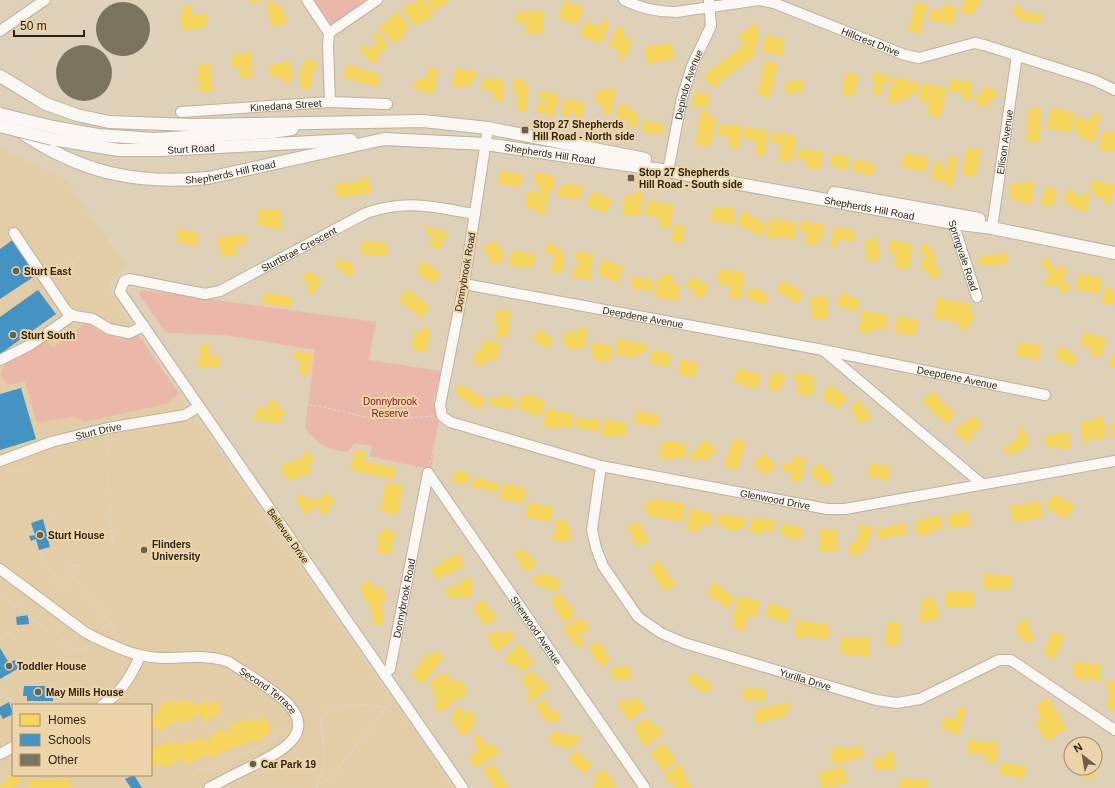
<svg xmlns="http://www.w3.org/2000/svg" width="1115" height="788" viewBox="0 0 1115 788" font-family="Helvetica,sans-serif">
	<style>
		.built { fill: #e2cda6; fill-rule: evenodd }
		.green { fill: #ebb7a9 }
		.homes { fill: #f6d55c }
		.schools { fill: #4393c3 }
		.building { fill: #7a745f }
		.lines { fill: none; stroke-linecap: round; stroke-linejoin: round }
		.minor-casing { stroke: #bbb19d; stroke-width: 12 }
		.major-casing { stroke: #bbb19d; stroke-width: 14 }
		.path { stroke: #d9d4cc; stroke-width: 1.5; stroke-dasharray: 3 2; stroke-linecap: butt }
		.minor { stroke: #faf8f4; stroke-width: 10 }
		.major { stroke: #faf8f4; stroke-width: 12 }
		.major-bridge-casing { stroke: #bbb19d; stroke-width: 14; stroke-linecap: butt }
		.major-bridge { stroke: #faf8f4; stroke-width: 12 }
		.poi-dot { fill: #6a604c; stroke: #edd5a9; stroke-width: 1.5 }
		.labels { text-anchor: middle; dominant-baseline: central; stroke-width: 4; stroke-linejoin: round; paint-order: stroke }
		.street-label { font-size: 10px; fill: #2c2312; stroke: #edd5a9 }
		.poi-label { font-size: 10px; font-weight: bold; fill: #2c2312; stroke: #edd5a9; text-anchor: start }
		.park-label { font-size: 10px; fill: #83151f; stroke: #edd5a9 }
	</style>
	<rect width="100%" height="100%" fill="#ded1b8"/>
	<!-- built -->
	<path class="built" d="M0 148 65 179 126 266 109 284 114 300 453 788H0ZM13 705H151V775H13Z"/>
	<!-- green -->
	<g class="green">
		<path d="M313 0H367L331 25Z"/>
		<path d="M142 290 376 322 369 360 441 371 433 403 439 420 431 470 370 456 372 446 355 443 347 452C325 449 319 444 305 428L315 350 225 335 166 333 139 294Z"/>
		<path d="M87 323 97 330 119 339 137 333 179 394 166 404 84 422 75 416 37 423 25 381 7 385 1 375 5 363 23 354 46 339 52 348Z"/>
	</g>
	<!-- homes -->
	<g class="homes">
		<path d="M249 0H260L252 5Z"/>
		<path d="M418 0H424L434 15 416 26 415 23 413 24 402 8Z"/>
		<path d="M427 0H451L434 11Z"/>
		<path d="M565 0 584 8 577 25 558 17Z"/>
		<path d="M966 0H982L970 17 959 9Z"/>
		<path d="M273 1 276 6 281 4 288 22 273 28 266 9 268 8 266 3Z"/>
		<path d="M915 2 927 5 920 34 908 31Z"/>
		<path d="M943 4 956 7 953 25 928 20 930 9 942 11Z"/>
		<path d="M1018 5 1024 11 1037 15 1040 12 1044 17 1037 24 1019 20 1020 17H1017L1012 10Z"/>
		<path d="M181 6H191V15L208 14V23L205 24 206 28 182 30Z"/>
		<path d="M529 10 545 12 542 35 525 33 527 23 515 22 517 11 528 13Z"/>
		<path d="M397 11 410 27 404 32 406 34 395 44 378 27 391 19 390 18Z"/>
		<path d="M603 20 610 23 601 44 580 35 586 21 600 27Z"/>
		<path d="M756 23 759 28 757 45 753 48 757 54 713 88 703 76 744 45 738 36Z"/>
		<path d="M617 26 626 30 622 36 633 41 624 60 618 57 620 52 609 46Z"/>
		<path d="M379 32 389 47 377 55 380 58 372 64 359 49 364 45 367 50 377 43 372 36Z"/>
		<path d="M765 35 785 39 782 56 762 52Z"/>
		<path d="M672 43 675 59 647 64 644 47Z"/>
		<path d="M251 52 253 77 240 78 239 67 232 68 231 55Z"/>
		<path d="M307 58 318 64 311 76 312 88 301 90 299 71Z"/>
		<path d="M291 61 293 82 283 83V77L274 78V75H270L269 65Z"/>
		<path d="M764 61 778 64 771 98 757 95Z"/>
		<path d="M211 64 213 92 199 91 197 65Z"/>
		<path d="M347 64 381 75 377 87 343 77Z"/>
		<path d="M428 67 438 69 434 95 414 89 415 79 421 80 427 75Z"/>
		<path d="M455 68 477 72 476 81 472 80 471 86 465 85 462 88 452 86Z"/>
		<path d="M846 72 859 75 854 97 841 94Z"/>
		<path d="M873 72 890 76 888 84 883 83 881 96 872 94 875 82H871Z"/>
		<path d="M483 78 504 80 503 101 493 100 494 92H485V89H482Z"/>
		<path d="M893 78 900 80V78L919 84 917 95 909 94 907 101 900 99 897 105 887 103Z"/>
		<path d="M513 79 525 80V85H529L526 112H517V94H513Z"/>
		<path d="M804 80V92L785 93V81Z"/>
		<path d="M950 80 972 81V100L961 99V92L949 93Z"/>
		<path d="M922 83 947 88 941 118 926 115 929 103 918 100Z"/>
		<path d="M988 86 990 90 994 88 998 97 989 101 990 104 980 108 974 96 983 92 982 88Z"/>
		<path d="M606 88 616 89 611 115 602 113 603 105 595 103 597 90 606 91Z"/>
		<path d="M540 91 559 94 555 116 536 112 538 103 547 105 548 102 538 100Z"/>
		<path d="M694 92 710 94 707 109 692 106Z"/>
		<path d="M565 99 585 103 582 119 575 118 576 113 570 112 569 117 561 115Z"/>
		<path d="M619 104 631 106 630 111 639 113 636 128 628 127 629 119 625 118 624 122 616 120Z"/>
		<path d="M1029 107 1042 109 1040 122H1042L1039 143 1026 141Z"/>
		<path d="M1051 107 1074 113 1071 132 1047 129Z"/>
		<path d="M701 111 710 112V117L717 118 710 147 695 144Z"/>
		<path d="M1095 112 1102 116 1098 123 1095 142 1079 138 1078 131 1073 130 1076 116 1085 118 1084 121 1089 122Z"/>
		<path d="M644 120 664 124 662 135 642 132Z"/>
		<path d="M720 124 742 126 738 150 730 148 731 146H728L730 137 718 135Z"/>
		<path d="M745 127 769 131 764 156 755 154 757 141 743 139Z"/>
		<path d="M1101 131 1115 132V151H1100Z"/>
		<path d="M773 132 796 136 792 162 778 160 781 144 771 143Z"/>
		<path d="M799 148 823 152 820 170 805 167 806 160 797 158Z"/>
		<path d="M967 148 981 150 976 177 962 175Z"/>
		<path d="M904 153 929 157 926 172 901 167Z"/>
		<path d="M832 154 850 157 848 167H845V170L835 168V166L830 165Z"/>
		<path d="M949 156 958 158 953 188 946 187 947 182 931 179 935 161 944 162 942 170 947 171Z"/>
		<path d="M856 159 876 165 873 176 866 174V176L852 170Z"/>
		<path d="M500 171 523 175 521 187 498 183Z"/>
		<path d="M534 172 555 176 552 192H549L545 215 537 214 538 210 525 208 527 191 541 193 540 186 535 185Z"/>
		<path d="M368 177 372 193 337 198 334 184 359 181V179Z"/>
		<path d="M1022 181 1035 184 1031 204 1009 198 1011 183 1021 185Z"/>
		<path d="M1092 181 1114 184 1111 204 1103 203 1104 198 1095 197V193L1091 192Z"/>
		<path d="M563 183 583 186 580 200 557 196 558 188 562 189Z"/>
		<path d="M1045 187 1057 189 1053 207 1041 205Z"/>
		<path d="M1066 189 1074 191V194L1084 196 1085 192 1090 193 1087 211 1075 210V207L1068 206 1069 202 1064 201Z"/>
		<path d="M593 191 613 201 606 213 586 206Z"/>
		<path d="M635 191 644 193 640 216 622 215 625 194 634 196Z"/>
		<path d="M648 200 674 205 670 229 659 227 661 218 645 215Z"/>
		<path d="M713 207 734 208 733 225 710 221Z"/>
		<path d="M281 209 282 230H272V227H265V225H257V210Z"/>
		<path d="M743 210 767 225 761 236 736 224Z"/>
		<path d="M770 218 797 223 794 240 775 236 774 239 766 238Z"/>
		<path d="M801 221 825 225 823 237H819L818 246 805 244 807 233 800 231Z"/>
		<path d="M428 225 438 232 440 229 449 234 438 250 428 244 433 237 424 231Z"/>
		<path d="M674 225 686 227 682 244 671 241Z"/>
		<path d="M834 227 856 231 854 242 839 239 837 248 830 247Z"/>
		<path d="M178 229 199 233 196 247 176 241Z"/>
		<path d="M245 234 246 245 236 246 237 255 222 257 217 238Z"/>
		<path d="M878 238 880 260 867 262 865 240Z"/>
		<path d="M495 240 506 257 493 266 489 260 491 259 483 248Z"/>
		<path d="M891 240 913 244 909 270 894 267 896 254 888 253Z"/>
		<path d="M362 241 388 243 387 256 361 255Z"/>
		<path d="M550 242 563 252 564 272 552 273 551 264 554 263V257L544 250Z"/>
		<path d="M925 243 937 256 935 258 937 260 933 263 942 272 934 280 919 264 926 257 919 249Z"/>
		<path d="M512 250 536 254 533 268 509 266Z"/>
		<path d="M577 251 593 254 591 280 572 277 574 266H579L580 261 575 260Z"/>
		<path d="M1007 254 1008 264 980 266 979 256Z"/>
		<path d="M1047 257 1057 271 1063 266 1068 272 1062 277 1071 289 1063 294 1055 283 1047 288 1043 282 1051 276 1041 262Z"/>
		<path d="M603 259 624 267 618 283 597 274Z"/>
		<path d="M335 260 351 261V266H353V275H343V269H335Z"/>
		<path d="M423 261 441 274 433 284 416 271Z"/>
		<path d="M719 269 745 273 740 299 729 298 731 286 717 284Z"/>
		<path d="M306 271 322 278 314 295 306 291 310 284 302 280Z"/>
		<path d="M663 274 674 275 672 284 681 285 678 301 654 297 658 277 663 278Z"/>
		<path d="M1078 274 1102 278 1099 294 1076 290Z"/>
		<path d="M632 277 654 280 652 292 631 288Z"/>
		<path d="M690 277 709 285 703 299 693 295 695 291 686 288Z"/>
		<path d="M783 280 804 294 797 304 776 290Z"/>
		<path d="M1105 287 1112 289 1111 292H1115V305L1102 303Z"/>
		<path d="M748 288 761 290 769 299 761 306 754 300 746 298Z"/>
		<path d="M407 289 430 306 422 318 398 300Z"/>
		<path d="M842 292 861 301 856 313 836 304Z"/>
		<path d="M264 293 293 297 291 307 262 304Z"/>
		<path d="M827 296 829 318 813 320 810 298Z"/>
		<path d="M937 298 972 304 970 312 974 313 972 324 969 323 968 331 959 329 960 323 933 318Z"/>
		<path d="M496 309 511 311 508 338 496 337 498 323H494Z"/>
		<path d="M862 311 889 315 886 330H872L871 334 859 332Z"/>
		<path d="M897 317 918 320 915 336 894 332Z"/>
		<path d="M579 327 588 329 585 348 579 347V350L567 348 568 345 563 344 565 331 578 333Z"/>
		<path d="M421 328 430 329 427 352 412 350 414 332H421Z"/>
		<path d="M539 329 554 340 547 349 532 338Z"/>
		<path d="M1084 332 1107 339 1101 358 1090 354 1092 349 1080 345Z"/>
		<path d="M618 339 647 344 645 354 637 353 636 358 616 355Z"/>
		<path d="M483 340 500 342 497 362 485 360 484 366 473 364 475 351 481 352Z"/>
		<path d="M593 342 613 346 610 363 594 360 595 355 591 354Z"/>
		<path d="M1019 342 1041 345 1039 360 1016 356Z"/>
		<path d="M209 344V356H220V367H197V359H200V345Z"/>
		<path d="M1061 346 1078 357 1072 367 1054 357Z"/>
		<path d="M652 350 672 354 669 367 649 363Z"/>
		<path d="M295 351 313 354 309 376 299 374 301 361 293 360Z"/>
		<path d="M1115 353V369L1108 365Z"/>
		<path d="M681 359 698 363 695 378 678 374Z"/>
		<path d="M737 369 761 374 757 389 734 383Z"/>
		<path d="M775 371 786 377 778 393 766 386Z"/>
		<path d="M795 372 815 376 812 396 797 394 798 382H793Z"/>
		<path d="M459 384 486 399 479 410 455 393Z"/>
		<path d="M829 384 848 399 837 409 822 397Z"/>
		<path d="M932 391 955 414 946 424 922 401Z"/>
		<path d="M529 394 546 402 539 418 516 407 522 395 527 397Z"/>
		<path d="M499 395 515 398 512 410 489 405 491 397 498 399Z"/>
		<path d="M268 400 279 402 278 408 284 409 281 424 254 420 256 407 267 409Z"/>
		<path d="M859 400 872 418 860 424 850 408Z"/>
		<path d="M546 409 574 414 571 428 543 427Z"/>
		<path d="M636 411 660 415 658 427 634 423Z"/>
		<path d="M975 415 982 427 972 434 974 437 966 443 963 438 961 439 954 429Z"/>
		<path d="M1103 416 1107 437 1094 441 1092 433H1090L1091 441 1083 443 1080 423 1088 421 1090 423 1089 421Z"/>
		<path d="M577 418 600 420 598 432 575 428Z"/>
		<path d="M604 419 627 423 625 437 616 435V438L601 435Z"/>
		<path d="M1115 423V439L1113 440 1110 424Z"/>
		<path d="M1023 428 1030 440 1027 442 1029 446 1013 455 1012 453 1008 455 1003 448 1018 439V431Z"/>
		<path d="M1068 432 1070 448 1059 450 1058 446 1047 448 1045 436Z"/>
		<path d="M734 438 746 443 737 471 724 466Z"/>
		<path d="M705 439 717 450 706 462 700 457 695 462 689 457Z"/>
		<path d="M662 440 687 444 684 459 675 457 674 460 659 457Z"/>
		<path d="M355 450 366 452 364 461 397 468 394 479 350 470Z"/>
		<path d="M310 451 314 463 309 464 312 472 288 481 286 476 284 477 281 465 299 459 304 457 302 453Z"/>
		<path d="M762 453 776 464 767 476 753 465Z"/>
		<path d="M794 456 806 458 802 482 790 480 792 473 782 471 783 463 792 464Z"/>
		<path d="M820 463 834 478 824 487 810 472Z"/>
		<path d="M871 463 891 467 889 481 868 476Z"/>
		<path d="M455 470 470 473 467 485 452 482Z"/>
		<path d="M474 477 499 484 496 493 471 486Z"/>
		<path d="M386 482 403 486 398 515 380 511Z"/>
		<path d="M503 483 527 489 523 504 499 499Z"/>
		<path d="M303 493 307 500 320 499 324 493 335 499 326 515 318 511 320 506 311 507 313 510 305 515 295 498Z"/>
		<path d="M1053 494 1075 505 1067 519 1046 508Z"/>
		<path d="M653 499 685 504 682 522 649 516 644 506Z"/>
		<path d="M1040 501 1043 517 1013 523 1010 506Z"/>
		<path d="M528 502 554 507 551 522 525 517Z"/>
		<path d="M690 509 713 514 710 527 700 525 699 532 686 530Z"/>
		<path d="M968 511 971 525 950 529 947 515Z"/>
		<path d="M719 514 746 518 744 528 740 527 739 532 724 529V526L717 525Z"/>
		<path d="M940 515 943 529 931 531 932 534 917 536 915 521Z"/>
		<path d="M752 518 775 520 773 532 761 531 760 536 754 535V532L749 531Z"/>
		<path d="M557 519 568 520 567 527 572 528 570 541H552Z"/>
		<path d="M638 521 650 541 638 547 627 527Z"/>
		<path d="M905 523 907 534 878 539 876 530Z"/>
		<path d="M781 524 803 527 801 540 786 538V535L779 534Z"/>
		<path d="M861 524 873 528 867 545 857 558 847 550 857 539Z"/>
		<path d="M382 529 396 532 390 555 376 552 379 543 376 542 378 533 381 534Z"/>
		<rect x="819" y="530" width="18" height="22"/>
		<path d="M521 548 525 554 528 552 537 565 526 572 513 554Z"/>
		<path d="M459 553 465 567 436 580 431 569 442 564 441 561Z"/>
		<path d="M659 560 676 585 665 592 649 567Z"/>
		<path d="M540 573 561 579 557 593 532 583 535 575 539 576Z"/>
		<path d="M984 574 1012 576 1011 590H983Z"/>
		<path d="M473 579 472 597 447 598 446 587 460 585 459 581Z"/>
		<path d="M371 580 375 589 381 586 388 599 382 602 384 624 374 626 372 612 359 586Z"/>
		<path d="M714 582 735 599 727 609 706 592Z"/>
		<path d="M946 591 974 592 973 608 945 607Z"/>
		<path d="M561 593 576 615 564 622 550 600Z"/>
		<path d="M738 596 760 601 757 617 748 615 744 631 733 628 735 619H732Z"/>
		<path d="M933 597 934 603 936 602 940 619 920 623 918 613 923 612 921 600Z"/>
		<path d="M484 599 492 612 494 611 499 618 485 626 473 607Z"/>
		<path d="M769 603 791 610 787 623 765 616Z"/>
		<path d="M578 618 580 621 583 619 589 628V630L582 635 580 632 578 633 585 644 579 648 562 629Z"/>
		<path d="M1027 618 1032 625 1028 628 1035 637 1027 644 1014 629Z"/>
		<path d="M797 620 830 625 828 640 802 636V639L794 638Z"/>
		<path d="M887 622 901 623 899 646 885 645Z"/>
		<path d="M497 630 501 635 509 630 515 639 496 652 486 637Z"/>
		<path d="M1053 631 1065 636 1055 659 1043 654Z"/>
		<path d="M847 637 870 638 869 657 840 654 841 638Z"/>
		<path d="M599 641 611 660 601 667 588 648Z"/>
		<path d="M521 644 534 664 522 672 516 664 511 667 504 658 510 655 508 653Z"/>
		<path d="M435 650 444 656 423 684 411 675 427 654 430 657Z"/>
		<path d="M1074 662 1102 664 1101 681 1073 678Z"/>
		<path d="M630 666 631 679 612 680 611 667Z"/>
		<path d="M533 671 540 681 542 679 549 689 530 702 526 695 530 692 521 679Z"/>
		<path d="M692 672 713 685 707 694 686 681Z"/>
		<path d="M444 673H447L451 680 463 682 467 688 465 696 461 699 455 698 454 703 439 713 433 704 437 701 430 682Z"/>
		<path d="M1115 680V708L1108 710 1106 701 1110 700 1106 681Z"/>
		<path d="M743 688 765 689V701L743 700Z"/>
		<path d="M1048 697 1067 729 1046 742 1035 723 1040 720 1037 704Z"/>
		<path d="M633 698 635 701 639 698 646 709 629 721 617 704 625 699 627 702Z"/>
		<path d="M544 699 552 711 560 712 557 723 545 720 535 705Z"/>
		<path d="M170 700 173 705 182 700 185 703 191 700 195 707 205 701 208 705 216 700 222 710 205 723 200 713 182 724 179 720 160 731 157 726 151 729V709L154 715 160 711 158 707Z"/>
		<path d="M790 702 791 709 786 710 787 716 756 724 754 715 759 709Z"/>
		<path d="M460 707 465 714 471 710 477 721 472 724 475 728 463 737 451 719 453 717 451 714Z"/>
		<path d="M959 707 966 709 959 736 941 728 944 717 955 720Z"/>
		<path d="M264 717 272 731 263 737 264 739 261 741 260 739 253 743 251 740 241 746 240 744 232 749 231 748 210 758 207 753 187 765 183 758 165 768 162 764 151 769V746L154 744 156 748 167 742 168 745 176 741 179 746 189 740 191 744 202 737 205 743 212 739 210 736 222 729 225 734 231 731 229 727 243 719 245 723 254 718 257 722Z"/>
		<path d="M647 718 652 725 655 723 658 728 660 727 664 733 644 747 634 726Z"/>
		<path d="M551 732 562 733 582 737 571 749 549 743Z"/>
		<path d="M479 734 486 745 490 742 493 746 495 745 500 753 475 768 469 757 479 750 472 739Z"/>
		<path d="M968 740 998 742 996 764H986L987 755 967 753Z"/>
		<path d="M664 743 677 761 663 772 650 753Z"/>
		<path d="M861 745 864 757 833 765 830 749 843 746 844 749Z"/>
		<path d="M578 750 583 757 593 764 586 774 573 765 568 757Z"/>
		<path d="M885 751H894L895 769 873 770V758H885Z"/>
		<path d="M493 763 509 788H495L483 770Z"/>
		<path d="M1001 763 1026 766 1024 779 999 774Z"/>
		<path d="M680 764 686 774 684 775 692 788H676L672 782 670 784 664 775Z"/>
		<path d="M844 767 848 783 822 788 818 772Z"/>
		<path d="M1077 768H1095V775H1091V779L1082 778 1083 776 1076 775Z"/>
		<path d="M604 769 612 780 618 787 594 788 592 785 598 781 594 776Z"/>
		<path d="M13 773V775H26L19 779 21 783 12 788H0V786L8 781 6 778Z"/>
		<path d="M37 777 39 782 47 777 50 781 57 777 59 781 66 777 72 786 70 788H30L27 783Z"/>
		<path d="M901 778 929 780 928 788H900Z"/>
	</g>
	<!-- schools -->
	<g class="schools">
		<path d="M14 239 32 265 29 267 35 276 0 299V249Z"/>
		<path d="M38 290 56 314 0 354V317Z"/>
		<path d="M21 388 36 439 0 450V394Z"/>
		<path d="M43 519 50 547 39 550 36 539 31 541 29 536 35 535 31 523Z"/>
		<path d="M28 615 29 624 17 625 16 617Z"/>
		<path d="M0 648 9 663 15 660 19 668 0 679Z"/>
		<path d="M24 686H47V689H53V701H27V696H23Z"/>
		<path d="M9 702 13 714 3 719 0 714V707Z"/>
		<path d="M134 775 142 788H131L125 779Z"/>
	</g>
	<!-- building -->
	<g class="building">
		<circle cx="123" cy="29" r="27"/>
		<circle cx="84" cy="73" r="28"/>
	</g>
	<g class="lines">
		<!-- minor casing -->
		<g class="minor-casing">
			<g id="minor">
				<path id="s1" d="M624 0C640 8 658 12 676 12L759 0 774 3 905 55 919 58 967 45 975 43 984 45 1094 80 1115 90"/>
				<path d="M0 31 45 0"/>
				<path d="M329 33 377 0"/>
				<path d="M330 102 387 104"/>
				<path id="s2" d="M181 112 330 102 328 46 329 33 307 0"/>
				<path id="s3" d="M488 128 464 284 440 405 442 416 450 422 601 466 827 509H845L1115 461"/>
				<path id="s4" d="M668 171 682 98 692 66 711 26 709 0"/>
				<path id="s5" d="M953 217V223L977 297"/>
				<path id="s6" d="M992 228 1017 55"/>
				<path d="M14 233 67 312 75 316 93 319 109 329 129 333 144 326"/>
				<path id="s7" d="M464 284 823 350 1045 395"/>
				<path d="M824 351 982 484"/>
				<path d="M0 360 30 345 73 315"/>
				<path id="s8" d="M0 461 51 442 108 428 185 415 198 407"/>
				<path id="s9" d="M601 466 592 530 596 548 603 566 638 617 661 633 684 643 876 700 897 703 920 699 999 660H1011L1115 730"/>
				<path id="s10" d="M428 473 645 788"/>
				<path id="s11" d="M0 569 86 633C103 641 122 651 140 655 169 663 199 651 229 662 245 673 278 692 289 705 318 738 271 756 248 768 235 774 222 781 209 788"/>
				<path id="s12" d="M384 674 390 669 428 473"/>
				<path d="M102 705C121 694 132 675 140 656"/>
				<path d="M0 754 13 747"/>
				<path id="s13" d="M463 788 120 292 124 281 129 279 205 294 220 291 366 213C408 199 433 207 475 214"/>
			</g>
		</g>
		<!-- major casing -->
		<g class="major-casing">
			<g id="major">
				<path d="M0 76 46 104 77 115 109 122 193 125 423 121 488 128 645 159"/>
				<path d="M53 127 98 135 154 139 272 132 292 129"/>
				<path id="s14" d="M21 132C81 173 137 185 208 178L384 139 485 144 668 171 953 223 992 228 1115 253"/>
				<path id="s15" d="M52 139 119 150H162L351 140"/>
				<path d="M834 193 979 219"/>
			</g>
		</g>
		<!-- path -->
		<g class="path">
			<path d="M112 0 102 6 81 31 127 72"/>
			<path d="M3 40 21 66 66 98 82 103H93L103 98 154 40 156 25 150 11 137 0"/>
			<path d="M8 46 35 28 44 41 17 60"/>
			<path d="M49 85 54 63 80 31"/>
			<path d="M103 98C112 102 122 99 131 99 143 99 163 101 174 107"/>
			<path d="M66 267 83 255"/>
			<path d="M54 274 61 270"/>
			<path d="M210 404 255 396 324 407 374 419 376 411 412 418 433 416"/>
			<path d="M106 438 107 456"/>
			<path d="M430 463 439 426"/>
			<path d="M7 468 8 471H28"/>
			<path d="M108 473 109 493"/>
			<path d="M110 505V521L114 544"/>
			<path d="M43 519V517L53 512"/>
			<path d="M40 550 43 561 63 587 75 578"/>
			<path d="M80 566 73 565 68 569 115 629V630L101 623 104 630"/>
			<path d="M0 594 45 629 54 627 69 649 79 651 91 646"/>
			<path d="M0 639 11 632"/>
			<path d="M0 694 10 698 15 705"/>
			<path d="M13 728V729"/>
			<path d="M197 769 214 768 229 759 255 750 283 732 285 734"/>
			<path d="M0 782 13 765"/>
			<path d="M317 787C346 765 362 735 386 708"/>
			<path d="M317 788C318 778 324 769 324 761 325 747 321 733 320 719L332 707 365 705 386 708 392 703"/>
		</g>
		<!-- minor -->
		<use href="#minor" class="minor"/>
		<!-- major -->
		<use href="#major" class="major"/>
		<!-- major-bridge casing -->
		<g class="major-bridge-casing">
			<g id="major-bridge">
				<path d="M0 114 53 127"/>
				<path d="M0 126 52 139"/>
			</g>
		</g>
		<!-- major-bridge -->
		<use href="#major-bridge" class="major-bridge"/>
	</g>
	<!-- markers -->
	<g class="poi-dot">
		<rect x="521" y="126" width="8" height="8" rx="2"/>
		<rect x="627" y="174" width="8" height="8" rx="2"/>
		<circle cx="16" cy="271" r="4"/>
		<circle cx="13" cy="335" r="4"/>
		<circle cx="40" cy="535" r="4"/>
		<circle cx="144" cy="550" r="4"/>
		<circle cx="9" cy="666" r="4"/>
		<circle cx="38" cy="692" r="4"/>
		<circle cx="253" cy="764" r="4"/>
	</g>
	<g class="labels">
		<!-- street labels -->
		<g class="street-label">
			<text stroke="none"><textPath href="#s1" startOffset="257">Hillcrest Drive</textPath></text>
			<text stroke="none"><textPath href="#s4" startOffset="89">Depindo Avenue</textPath></text>
			<text stroke="none"><textPath href="#s2" startOffset="105">Kinedana Street</textPath></text>
			<text stroke="none"><textPath href="#s6" startOffset="87">Ellison Avenue</textPath></text>
			<text stroke="none"><textPath href="#s15" startOffset="140">Sturt Road</textPath></text>
			<text stroke="none"><textPath href="#s14" startOffset="544">Shepherds Hill Road</textPath></text>
			<text stroke="none"><textPath href="#s14" startOffset="220">Shepherds Hill Road</textPath></text>
			<text stroke="none"><textPath href="#s14" startOffset="868">Shepherds Hill Road</textPath></text>
			<text stroke="none"><textPath href="#s13" startOffset="802">Sturtbrae Crescent</textPath></text>
			<text stroke="none"><textPath href="#s5" startOffset="40">Springvale Road</textPath></text>
			<text transform="translate(465 272) rotate(-80)">Donnybrook Road</text>
			<text stroke="none"><textPath href="#s7" startOffset="182">Deepdene Avenue</textPath></text>
			<text stroke="none"><textPath href="#s7" startOffset="502">Deepdene Avenue</textPath></text>
			<text stroke="none"><textPath href="#s8" startOffset="103">Sturt Drive</textPath></text>
			<text stroke="none"><textPath href="#s3" startOffset="637">Glenwood Drive</textPath></text>
			<text transform="translate(288 536) rotate(55)">Bellevue Drive</text>
			<text stroke="none"><textPath href="#s12" startOffset="80">Donnybrook Road</textPath></text>
			<text stroke="none"><textPath href="#s10" startOffset="191">Sherwood Avenue</textPath></text>
			<text stroke="none"><textPath href="#s9" startOffset="344">Yurilla Drive</textPath></text>
			<text stroke="none"><textPath href="#s11" startOffset="304">Second Terrace</textPath></text>
		</g>
		<!-- poi labels -->
		<g class="poi-label">
			<text x="533" y="124">Stop 27 Shepherds<tspan x="533" dy="12">Hill Road - North side</tspan></text>
			<text x="639" y="172">Stop 27 Shepherds<tspan x="639" dy="12">Hill Road - South side</tspan></text>
			<text x="24" y="271">Sturt East</text>
			<text x="21" y="335">Sturt South</text>
			<text x="48" y="535">Sturt House</text>
			<text x="152" y="544">Flinders<tspan x="152" dy="12">University</tspan></text>
			<text x="17" y="666">Toddler House</text>
			<text x="46" y="692">May Mills House</text>
			<text x="261" y="764">Car Park 19</text>
		</g>
		<!-- park labels -->
		<g class="park-label">
			<text x="390" y="401">Donnybrook<tspan x="390" dy="12">Reserve</tspan></text>
		</g>
	</g>
	<!-- legend -->
	<rect x="12" y="704" width="140" height="72" fill="#edd5a9" stroke="#a08e6d"/>
	<rect x="20" y="714" width="20" height="12" fill="#f6d55c" stroke="#a08e6d"/>
	<text x="48" y="724" font-size="12" fill="#2c2312">Homes</text>
	<rect x="20" y="734" width="20" height="12" fill="#4393c3" stroke="#a08e6d"/>
	<text x="48" y="744" font-size="12" fill="#2c2312">Schools</text>
	<rect x="20" y="754" width="20" height="12" fill="#7a745f" stroke="#a08e6d"/>
	<text x="48" y="764" font-size="12" fill="#2c2312">Other</text>
	<!-- north arrow -->
	<g transform="translate(1083 756) rotate(329)"><circle r="19" fill="#edd5a9" stroke="#a08e6d"/>
	<path d="M0-3L7 15L0 10L-7 15Z" fill="#6a604c"/>
	<text y="-6" font-size="11" font-weight="bold" text-anchor="middle" fill="#2c2312">N</text>
	</g>
	<!-- scale -->
	<path d="M14 30v6h70v-6" fill="none" stroke="#2c2312" stroke-width="2"/>
	<text x="20" y="30" font-size="12" fill="#2c2312" stroke="#edd5a9" stroke-width="3" paint-order="stroke">50 m</text>
</svg>
